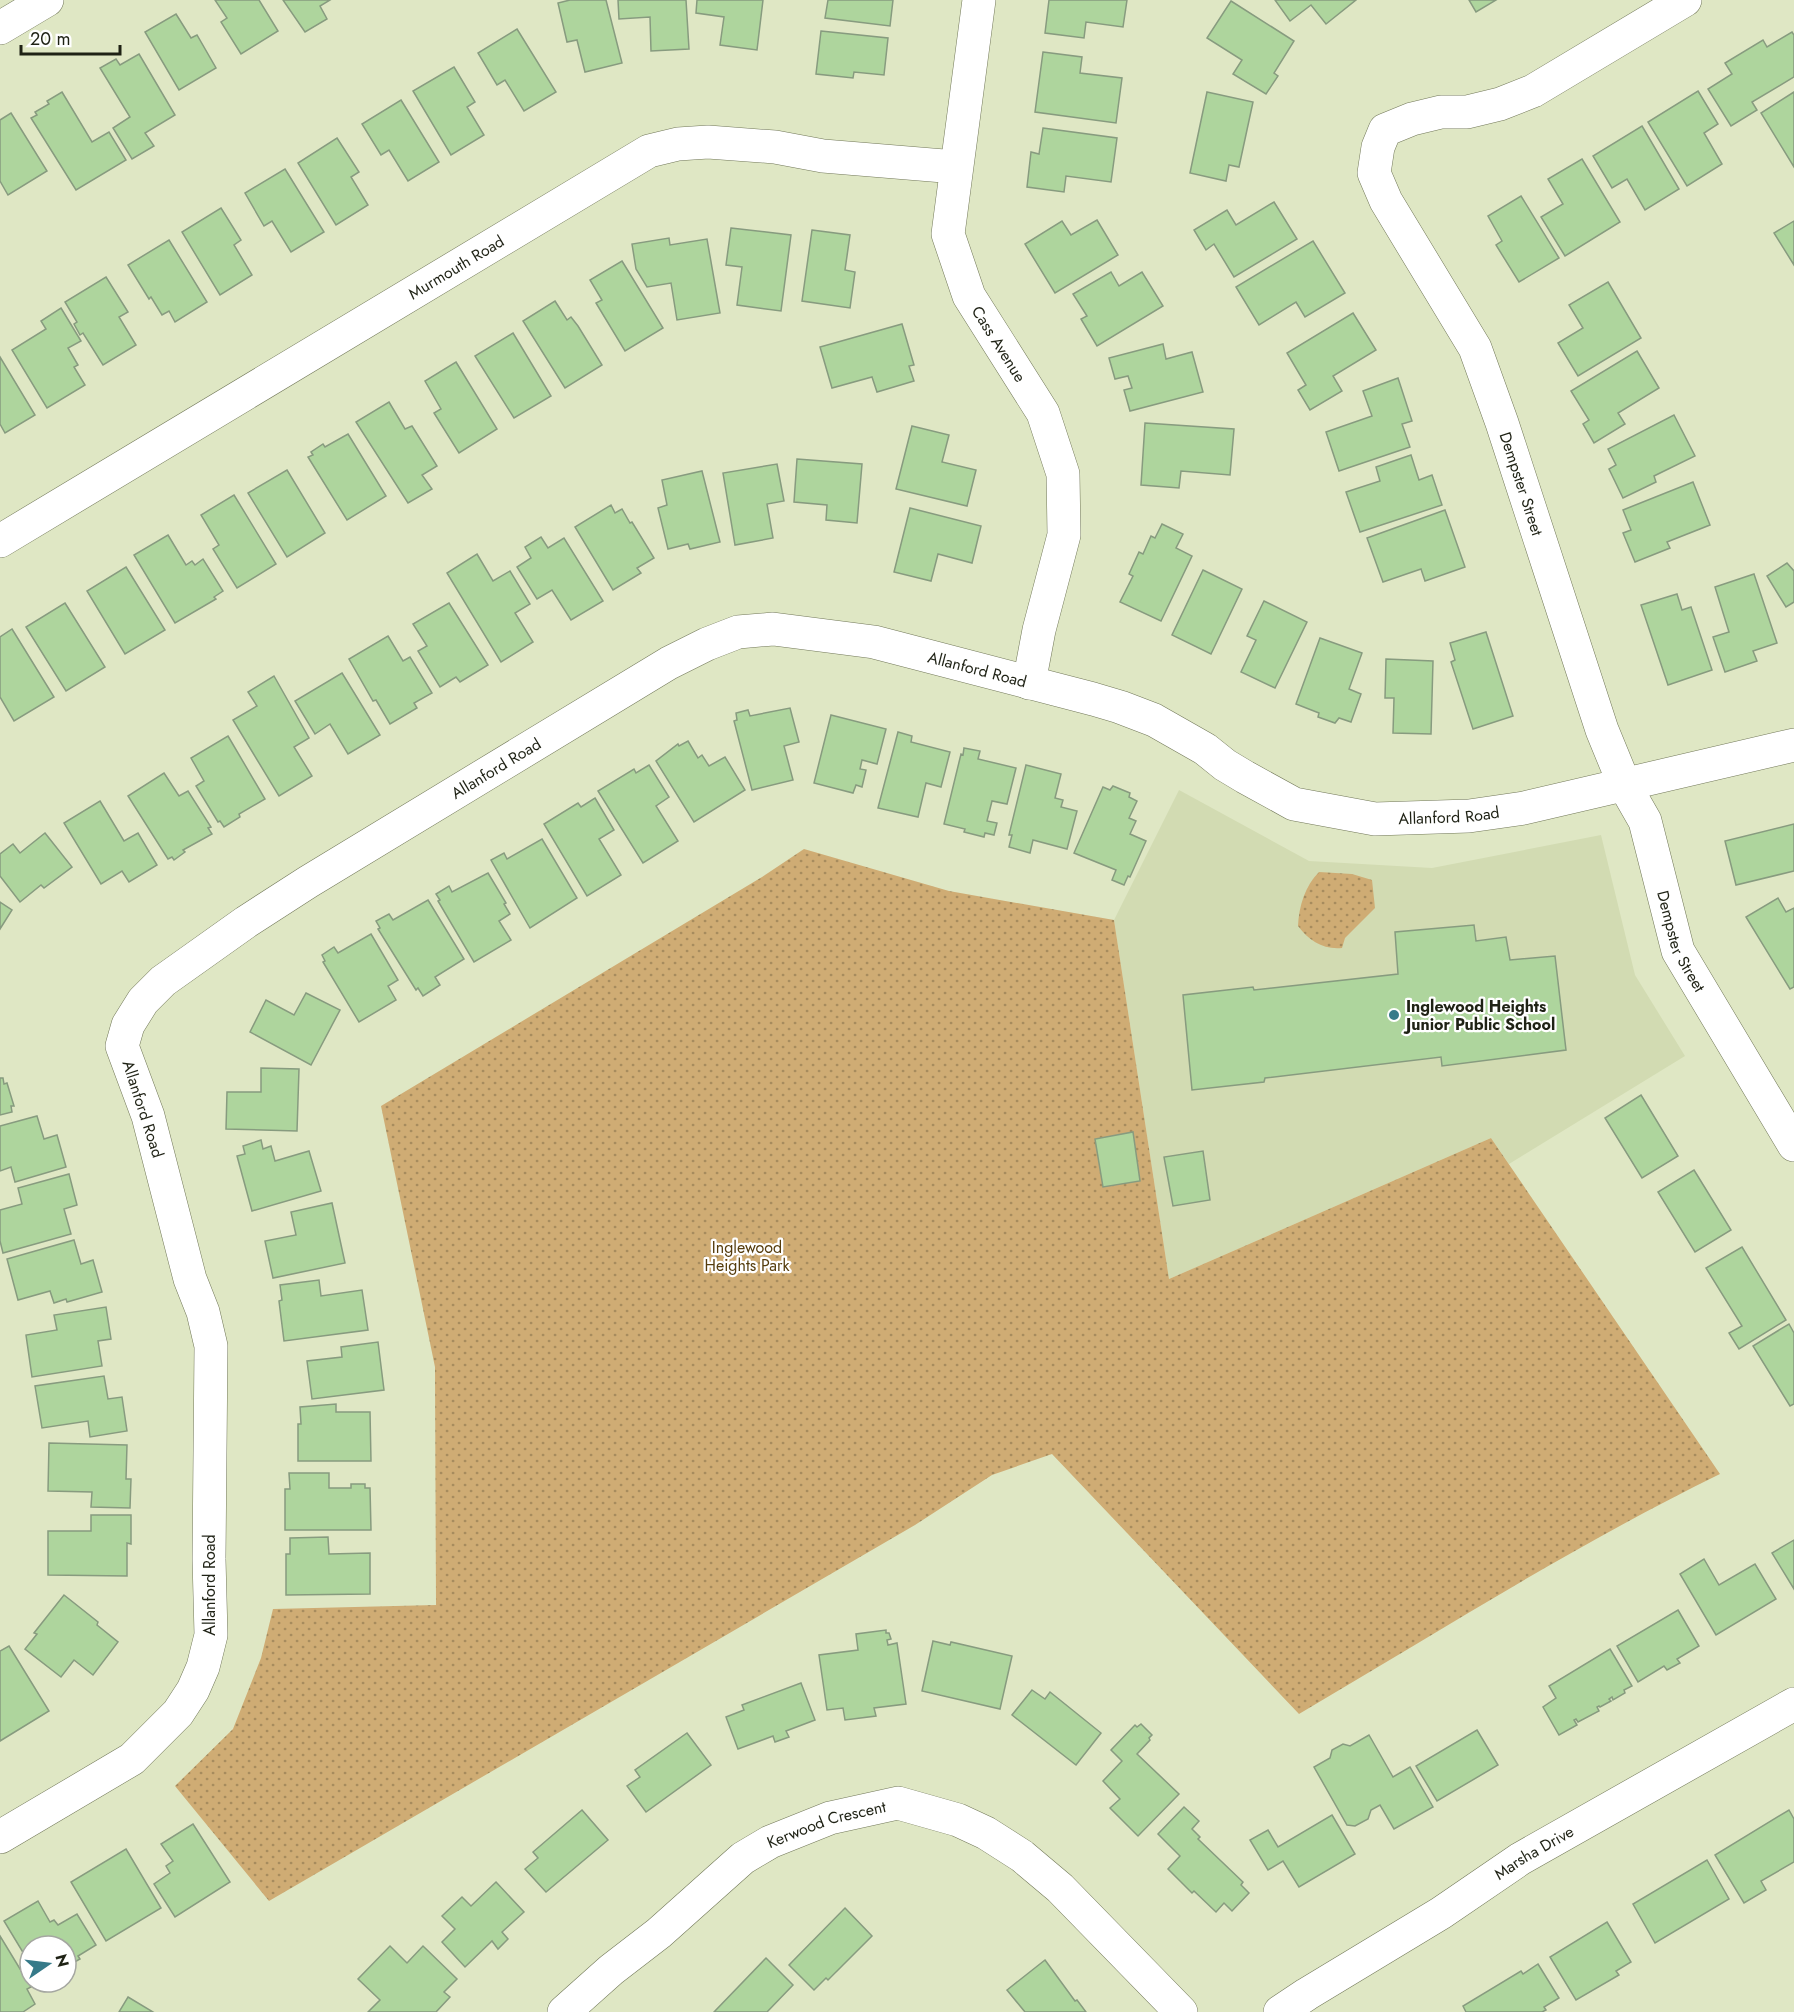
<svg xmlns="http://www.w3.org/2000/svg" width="1794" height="2012" viewBox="0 0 1794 2012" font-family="Jost,sans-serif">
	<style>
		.built { fill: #d2dbb2 }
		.park { fill: url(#park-dots) }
		.building { fill: #aed59d; stroke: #879b7f; stroke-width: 1.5 }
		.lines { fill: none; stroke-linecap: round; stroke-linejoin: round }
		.minor-casing { stroke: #727859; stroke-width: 34 }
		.minor { stroke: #fff; stroke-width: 33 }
		.poi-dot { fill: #367a89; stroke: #fff; stroke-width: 2 }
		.labels { text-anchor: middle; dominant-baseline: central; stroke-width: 4.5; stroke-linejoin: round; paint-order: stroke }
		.street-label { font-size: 16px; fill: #1f2215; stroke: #fff }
		.poi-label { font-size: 16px; font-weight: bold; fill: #1f2215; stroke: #fff; text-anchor: start }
		.park-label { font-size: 16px; fill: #553c0c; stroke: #fff }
	</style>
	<defs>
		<pattern id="park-dots" width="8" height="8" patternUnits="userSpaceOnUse" patternTransform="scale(1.5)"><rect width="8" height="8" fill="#cfac74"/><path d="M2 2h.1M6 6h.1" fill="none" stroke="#a78c5e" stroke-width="1.8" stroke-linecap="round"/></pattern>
	</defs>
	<rect width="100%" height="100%" fill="#dfe7c4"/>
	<!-- built -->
	<path class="built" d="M1179 790 1309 861 1432 868 1601 835 1635 975 1685 1056 1509 1164 1491 1138 1169 1279 1114 920Z"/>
	<!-- park -->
	<g class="park">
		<path d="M804 849 949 891 1114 920 1169 1279 1491 1138 1720 1474C1575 1545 1438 1632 1299 1714L1052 1454 992 1475 915 1525 269 1901 175 1786 233 1729 261 1658 273 1609 436 1605 435 1367 381 1106 762 877Z"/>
		<path d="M1319 872 1352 874 1372 880 1375 908 1345 938 1342 948C1324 950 1309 941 1298 926 1299 906 1305 886 1319 872Z"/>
	</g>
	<!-- building -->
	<g class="building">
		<path d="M215 0H259L278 31 241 54 221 22 227 18Z"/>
		<path d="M283 0H330L320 6 327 19 305 32Z"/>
		<path d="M570 0H606L622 63 585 72 577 40 567 42 558 3Z"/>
		<path d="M618 0H686L689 49 651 51 650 17 619 19Z"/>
		<path d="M697 0H763L757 50 720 45 724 17 696 13Z"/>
		<path d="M828 0H893L890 26 825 18Z"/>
		<path d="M1049 0H1127L1123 27 1086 22 1084 38 1045 33Z"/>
		<path d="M1275 0H1356L1326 24 1311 5 1290 21Z"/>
		<path d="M1469 0H1496L1476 12Z"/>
		<path d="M1231 1 1294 41 1274 73 1278 76 1266 94 1233 74 1242 60 1207 38Z"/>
		<path d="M176 14 191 38 197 35 216 68 179 90 145 32Z"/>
		<path d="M517 29 556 92 524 111 505 80 497 85 478 53Z"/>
		<path d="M821 31 888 38 884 75 854 72 853 78 816 74Z"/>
		<path d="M1792 32 1794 35V77L1752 102 1757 110 1731 126 1708 89 1732 74 1725 63 1763 40 1767 47Z"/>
		<path d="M1043 52 1082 57 1080 73 1122 78 1116 123 1035 112Z"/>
		<path d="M139 54 175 115 145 133 154 146 132 159 113 128 130 117 100 68 116 59 120 65Z"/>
		<path d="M454 67 475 102 467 107 484 135 451 155 413 91Z"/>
		<path d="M1698 91 1718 124 1704 133 1722 164 1687 186 1648 122Z"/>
		<path d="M62 92 92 142 109 132 126 160 76 190 31 118 37 115 35 112 49 104 47 101Z"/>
		<path d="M1207 92 1253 102 1239 167 1229 165 1226 181 1190 173Z"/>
		<path d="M1794 92V167L1761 113Z"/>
		<path d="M401 100 439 162 408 181 389 150 381 155 362 124Z"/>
		<path d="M11 113 47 171 8 195 0 181V120Z"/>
		<path d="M1642 126 1679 189 1645 210 1627 179 1612 188 1593 156Z"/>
		<path d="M1043 128 1117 138 1111 182 1066 176 1064 192 1027 187 1031 152 1039 154Z"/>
		<path d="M337 138 359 172 351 177 368 205 336 225 298 163Z"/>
		<path d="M1582 159 1620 222 1565 256 1541 217 1563 204 1548 179Z"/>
		<path d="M285 169 324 232 291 252 272 221 264 226 245 193Z"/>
		<path d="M1521 196 1559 258 1519 282 1496 245 1502 241 1488 216Z"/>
		<path d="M1274 202 1297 239 1234 277 1214 244 1206 250 1194 230 1227 210 1236 225Z"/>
		<path d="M221 208 241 240 234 245 252 275 220 295 182 232Z"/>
		<path d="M1097 220 1118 255 1055 293 1025 244 1062 221 1071 235Z"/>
		<path d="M1794 221V265L1774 233Z"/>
		<path d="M731 228 791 235 781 311 737 305 742 267 726 265Z"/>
		<path d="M812 230 850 235 845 270 855 272 850 308 802 301Z"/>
		<path d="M669 238 670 245 707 239 720 313 677 320 671 283 647 287 636 269 632 244Z"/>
		<path d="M169 240 207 302 175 322 169 311 162 315 151 297 149 299 128 265Z"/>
		<path d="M1313 241 1345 293 1305 317 1296 302 1259 325 1236 287Z"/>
		<path d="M622 261 663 328 625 351 596 303 602 300 590 280Z"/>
		<path d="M1111 272 1119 286 1142 272 1163 306 1097 346 1081 319 1087 316 1073 294Z"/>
		<path d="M106 277 128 312 119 317 136 345 103 365 83 333 80 335 74 324 77 322 65 302Z"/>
		<path d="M1608 282 1641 338 1578 376 1558 343 1583 328 1569 305Z"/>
		<path d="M555 301 567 320 571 317 578 326 602 365 565 388 523 321Z"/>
		<path d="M61 308 81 341 68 348 78 365 74 367 85 385 47 408 12 350 46 329 41 321Z"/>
		<path d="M1353 313 1376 350 1333 376 1342 391 1310 410 1298 390 1306 385 1287 353Z"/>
		<path d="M902 324 914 365 909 366 914 381 877 392 872 377 832 388 820 347Z"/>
		<path d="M513 333 551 396 514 418 475 356Z"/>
		<path d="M1163 344 1166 359 1192 352 1203 392 1130 411 1124 390 1132 388 1128 376 1115 379 1109 358Z"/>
		<path d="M1637 351 1659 388 1618 413 1625 424 1594 443 1583 424 1589 420 1571 391Z"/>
		<path d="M0 357 35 415 5 433 0 424Z"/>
		<path d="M456 362 497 429 459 453 434 413 441 409 425 381Z"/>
		<path d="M1398 378 1412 421 1402 424 1410 447 1339 471 1326 432 1372 416 1363 391Z"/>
		<path d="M389 402 405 429 412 426 437 466 422 475 432 489 408 503 356 422Z"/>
		<path d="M1674 415 1695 456 1654 476 1656 482 1623 498 1609 469 1616 465 1608 449Z"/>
		<path d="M1145 423 1234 429 1230 475 1181 471 1179 488 1141 485Z"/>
		<path d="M912 426 949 435 942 462 976 470 967 506 896 489Z"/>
		<path d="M348 434 386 496 347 520 308 457 313 455 311 452 323 444 325 447Z"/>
		<path d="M1411 455 1419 480 1432 475 1442 505 1360 532 1346 492 1380 481 1376 467Z"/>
		<path d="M797 459 862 464 857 523 826 520 827 505 794 502Z"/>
		<path d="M777 464 784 501 767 504 773 538 735 545 723 473Z"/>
		<path d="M287 470 325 533 287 557 248 493Z"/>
		<path d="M702 471 720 542 690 549 688 544 668 549 658 508 667 505 662 480Z"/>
		<path d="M1693 482 1710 525 1667 542 1670 548 1635 562 1623 533 1631 530 1623 510Z"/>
		<path d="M234 495 276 564 237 588 213 549 219 545 201 515Z"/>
		<path d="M611 505 615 513 622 509 630 523 632 522 654 558 637 568 641 573 613 590 575 527Z"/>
		<path d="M910 508 981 526 972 563 938 554 931 581 894 572Z"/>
		<path d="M1445 510 1465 567 1425 581 1421 569 1383 582 1367 538Z"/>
		<path d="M1162 524 1183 534 1176 548 1192 556 1161 621 1120 602 1133 576 1129 574 1139 552 1143 554 1151 536 1155 538Z"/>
		<path d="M168 535 186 565 192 561 195 565 203 559 223 591 214 597 216 599 175 623 134 555Z"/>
		<path d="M541 537 548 548 564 538 603 601 571 620 552 590 537 599 517 567 531 558 525 547Z"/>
		<path d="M477 554 493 581 510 571 530 604 515 613 533 642 501 662 447 573Z"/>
		<path d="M1787 563 1794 571V602L1786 607 1767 576Z"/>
		<path d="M126 567 165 630 125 654 87 591Z"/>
		<path d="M1203 570 1242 589 1211 654 1172 635Z"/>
		<path d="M1754 574 1777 643 1753 651 1757 661 1725 672 1713 637 1729 632 1715 587Z"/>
		<path d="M1677 594 1682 610 1691 607 1712 670 1668 685 1641 605Z"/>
		<path d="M1264 601 1307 622 1275 688 1241 672 1256 640 1247 636Z"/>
		<path d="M65 603 105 667 66 691 26 627Z"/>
		<path d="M449 603 488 665 460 682 456 677 440 687 418 651 427 646 413 624Z"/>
		<path d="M12 629 54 697 14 721 0 697V637Z"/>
		<path d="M1486 632 1513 716 1473 729 1451 662 1455 660 1450 643Z"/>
		<path d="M388 636 403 661 410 657 432 693 414 703 417 708 390 724 376 700 373 701 349 659Z"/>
		<path d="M1320 638 1362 653 1349 689 1361 694 1351 722 1339 718 1335 723 1318 717 1319 713 1296 704Z"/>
		<path d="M1386 659 1433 661 1431 734 1393 733 1394 698H1385Z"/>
		<path d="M342 673 380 735 348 754 330 724 315 734 295 701Z"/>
		<path d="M274 676 309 738 294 747 312 776 279 796 233 720 257 706 248 692Z"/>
		<path d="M790 708 799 742 784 746 793 780 752 790 734 721 737 720 736 713 748 710 750 716Z"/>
		<path d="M831 715 886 729 877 764 862 760 860 769 866 770 862 787 856 785 853 793 814 783Z"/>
		<path d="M898 732 912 736 911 742 950 752 941 787 926 783 918 817 878 808Z"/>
		<path d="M228 736 265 799 239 814 240 817 224 827 220 821 218 822 196 786 204 781 191 758Z"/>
		<path d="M688 741 698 758 702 755 709 766 725 757 745 790 694 822 656 761 678 744 679 746Z"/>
		<path d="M964 748 980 751 978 759 1016 768 1007 804 992 801 987 821 997 823 994 835 985 833 984 837 964 832 965 829 944 824 961 754 963 755Z"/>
		<path d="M649 765 669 797 656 806 678 841 643 863 598 791 634 769 636 773Z"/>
		<path d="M1026 765 1061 774 1055 798 1063 800 1061 807 1077 811 1067 849 1033 840 1030 853 1009 847 1012 835H1009Z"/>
		<path d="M164 773 179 796 188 791 211 827 208 828 212 834 183 850 185 852 174 860 172 857 168 859 128 796Z"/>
		<path d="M1113 786 1130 793 1129 797 1137 801 1129 818 1136 821 1130 834 1146 841 1130 877 1128 876 1124 885 1112 880 1116 870 1074 853 1103 787 1110 790Z"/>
		<path d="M595 798 614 830 599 839 621 875 587 896 544 824 578 803 581 807Z"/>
		<path d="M100 801 124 841 138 833 157 865 129 882 122 871 101 884 64 823Z"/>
		<path d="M1794 824V871L1736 885 1725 841Z"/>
		<path d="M45 833 72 867 44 888 41 885 20 902 0 876V854L13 844 20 853Z"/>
		<path d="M542 839 577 898 530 928 491 860 504 853 507 859Z"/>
		<path d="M488 873 506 903 504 904 510 914 499 921 511 940 474 962 438 901 440 900 436 894 449 886 452 892Z"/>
		<path d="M1778 898 1786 912 1794 908V987L1790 989 1746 917Z"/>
		<path d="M428 900 464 959 435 977 440 985 423 996 418 988 416 990 378 929 380 928 376 921 389 914 393 920Z"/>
		<path d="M0 902 12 910 0 929Z"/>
		<path d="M1474 925 1476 941 1506 937 1510 960 1555 956 1566 1050 1442 1066 1441 1057 1265 1078 1264 1082 1192 1090 1183 995 1253 987 1254 990 1398 974 1395 932Z"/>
		<path d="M371 934 398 980 388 986 396 1000 359 1022 323 962 325 961 322 955 334 947 338 953Z"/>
		<path d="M306 993 340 1010 311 1065 250 1032 266 1000 294 1015Z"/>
		<path d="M261 1068 299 1069 297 1131 226 1129 227 1092H261Z"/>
		<path d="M0 1078H3L4 1084 7 1083 14 1106H11L12 1112 0 1115Z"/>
		<path d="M1641 1095 1678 1156 1642 1178 1605 1118Z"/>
		<path d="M37 1116 44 1139 57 1135 66 1167 15 1182 11 1167 0 1171V1126Z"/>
		<path d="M1133 1132 1140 1181 1103 1187 1095 1139Z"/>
		<path d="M261 1140 263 1149 271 1146 275 1161 309 1151 321 1191 252 1211 237 1156 245 1154 243 1146Z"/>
		<path d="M1203 1151 1210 1200 1173 1206 1164 1157Z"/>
		<path d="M1694 1170 1731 1230 1695 1252 1658 1192Z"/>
		<path d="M69 1174 77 1205 64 1209 71 1234 3 1253 0 1241V1210L22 1204 18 1188Z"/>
		<path d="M332 1203 345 1263 273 1278 265 1241 296 1235 291 1212Z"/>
		<path d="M74 1240 81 1264 93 1260 102 1292 67 1302 66 1299 54 1303 50 1291 18 1300 7 1259Z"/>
		<path d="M1742 1247 1786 1320 1739 1349 1729 1333 1742 1326 1706 1268Z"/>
		<path d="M319 1280 321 1296 362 1290 368 1330 284 1341 279 1301 282 1300 280 1285Z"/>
		<path d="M106 1307 111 1339 98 1341 102 1366 32 1377 26 1335 57 1330 54 1315Z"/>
		<path d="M1789 1324 1794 1333V1404L1790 1406 1753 1346Z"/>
		<path d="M378 1342 384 1390 312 1399 307 1361 342 1357 341 1347Z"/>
		<path d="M104 1376 108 1399 122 1397 127 1431 90 1437 88 1421 42 1428 35 1386Z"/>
		<path d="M336 1404V1412H370L371 1461H298V1424H301L300 1407Z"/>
		<path d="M49 1443 127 1445 126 1479H131L130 1508 91 1507 92 1492 48 1491Z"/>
		<path d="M289 1473H329V1488H351V1484H365V1488H370L371 1530H285V1489H290Z"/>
		<path d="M91 1515H131V1544L127 1543V1576L48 1575V1531H91Z"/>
		<path d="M328 1537 329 1554 370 1553V1594L286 1595V1554H290V1538Z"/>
		<path d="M1794 1540V1589L1772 1553Z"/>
		<path d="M1704 1559 1719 1585 1755 1564 1776 1599 1716 1635 1680 1574Z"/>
		<path d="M64 1595 98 1622 97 1625 118 1642 93 1675 74 1660 61 1677 25 1649 37 1634 34 1633Z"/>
		<path d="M1678 1610 1699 1646 1677 1659 1680 1663 1667 1670 1664 1666 1638 1682 1617 1646Z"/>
		<path d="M886 1630V1633H889L891 1639 887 1640 888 1645 897 1643 906 1704 874 1708 876 1716 845 1720 843 1708 827 1710 819 1655 858 1650 856 1634Z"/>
		<path d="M933 1641 950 1645 951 1642 1012 1656 1000 1709 922 1691Z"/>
		<path d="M9 1646 49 1711 0 1741V1651Z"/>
		<path d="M1610 1649 1632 1686 1624 1690 1625 1693 1613 1700 1612 1697 1609 1699 1611 1701 1600 1707 1599 1706 1597 1707 1599 1711 1578 1722 1576 1719 1574 1720 1577 1725 1559 1735 1543 1707 1556 1698 1549 1686Z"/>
		<path d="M801 1683 815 1720 786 1731 789 1737 775 1742 773 1736 738 1749 726 1717 744 1710 742 1705Z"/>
		<path d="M1032 1690 1045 1699 1050 1692 1101 1733 1076 1765 1012 1715Z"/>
		<path d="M1141 1724 1152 1735 1149 1738 1150 1740 1137 1754 1179 1794 1138 1836 1110 1808 1120 1799 1103 1781 1122 1761 1111 1750 1135 1725 1137 1727Z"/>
		<path d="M1477 1730 1498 1765 1437 1801 1416 1766Z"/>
		<path d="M687 1733 711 1765 646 1812 627 1786 640 1777 635 1770Z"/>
		<path d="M1369 1735 1393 1777 1410 1767 1433 1807 1394 1829 1380 1805 1371 1810 1368 1819 1355 1826 1347 1825 1314 1767 1330 1758 1332 1750 1343 1744 1350 1746Z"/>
		<path d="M1184 1807 1199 1821 1192 1829 1200 1837 1198 1839 1243 1882 1241 1885 1249 1893 1232 1911 1224 1903 1216 1912 1194 1891 1192 1893 1168 1869 1180 1856 1158 1834Z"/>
		<path d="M582 1810 608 1840 546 1892 525 1869 538 1858 533 1852Z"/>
		<path d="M1789 1810 1794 1819V1862L1761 1881 1766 1890 1744 1903 1715 1855Z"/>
		<path d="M1332 1815 1355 1854 1299 1887 1283 1861 1268 1870 1250 1840 1268 1830 1278 1847Z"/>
		<path d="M193 1824 230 1882 175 1917 154 1884 170 1873 166 1866 173 1861 161 1844Z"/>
		<path d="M126 1849 161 1908 106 1941 71 1882Z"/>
		<path d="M1707 1860 1729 1899 1655 1943 1633 1904Z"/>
		<path d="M496 1882 524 1912 502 1932 508 1939 498 1949 492 1941 465 1967 442 1942 455 1929 442 1916 462 1897 471 1906Z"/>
		<path d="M38 1901 50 1922 54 1920 58 1925 77 1914 96 1945 78 1956 80 1959 66 1967V1946H30V1964L4 1921Z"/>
		<path d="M845 1908 872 1936 828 1980 826 1978 814 1990 789 1965Z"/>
		<path d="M1607 1922 1631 1962 1616 1971 1619 1975 1576 2000 1550 1957Z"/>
		<path d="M0 1936 31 1987 27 1989 35 2004 23 2012H0Z"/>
		<path d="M390 1946 407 1963 423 1946 457 1979 444 1992 450 1997 436 2012H368L380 2000 358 1979Z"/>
		<path d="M766 1958 793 1985 767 2012H714Z"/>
		<path d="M1045 1960 1075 2001 1077 2000 1086 2012H1025L1007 1990Z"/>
		<path d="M1538 1964 1559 1998 1544 2007 1546 2010 1542 2012H1466L1463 2006 1521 1971 1523 1974Z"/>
		<path d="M128 1997 153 2012H119Z"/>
	</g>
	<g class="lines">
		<!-- minor casing -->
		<g class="minor-casing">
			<g id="minor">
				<path id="s1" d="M979 0 948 234 969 296 1043 413 1063 474 1064 535 1039 630 1029 683"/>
				<path id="s2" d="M1685 0 1533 91 1500 104 1467 112H1441L1412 119 1385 130 1378 147 1374 173 1386 201 1475 348 1502 423 1602 730 1625 786 1645 821 1678 951 1794 1145"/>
				<path d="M0 28 47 0"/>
				<path id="s3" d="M0 541 649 151 678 144 708 142 775 147 823 156 956 167"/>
				<path id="s4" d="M0 1837 132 1759 178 1713 193 1690 203 1667 211 1635 209 1559 211 1346 203 1312 190 1279 148 1116 122 1046 128 1025 143 1001 163 981 246 922 308 882 669 663 707 644 738 632 773 629 874 642 1093 699 1120 707 1154 720 1205 749 1225 765 1245 777 1294 804 1375 819 1469 816 1524 808 1794 745"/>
				<path id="s5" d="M564 2012 611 1970 659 1933 743 1858 770 1842 830 1818 898 1803 958 1820 986 1833 1022 1856 1060 1888 1181 2012"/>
				<path id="s6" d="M1280 2012 1307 1994 1441 1913 1520 1859 1794 1704"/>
			</g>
		</g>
		<!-- minor -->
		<use href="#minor" class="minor"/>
	</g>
	<!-- markers -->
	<circle class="poi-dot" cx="1394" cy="1015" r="6"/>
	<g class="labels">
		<!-- street labels -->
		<g class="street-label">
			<text stroke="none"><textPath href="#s3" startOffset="532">Murmouth Road</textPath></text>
			<text stroke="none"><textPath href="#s1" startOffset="358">Cass Avenue</textPath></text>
			<text stroke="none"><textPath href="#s2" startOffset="722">Dempster Street</textPath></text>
			<text stroke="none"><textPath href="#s4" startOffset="1902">Allanford Road</textPath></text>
			<text stroke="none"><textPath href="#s4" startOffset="1380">Allanford Road</textPath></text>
			<text stroke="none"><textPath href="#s4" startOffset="2406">Allanford Road</textPath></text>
			<text stroke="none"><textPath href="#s2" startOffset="1208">Dempster Street</textPath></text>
			<text transform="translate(143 1109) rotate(72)">Allanford Road</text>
			<text transform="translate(209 1585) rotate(-90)">Allanford Road</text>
			<text stroke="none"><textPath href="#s5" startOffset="327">Kerwood Crescent</textPath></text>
			<text stroke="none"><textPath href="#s6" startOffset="300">Marsha Drive</textPath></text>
		</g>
		<!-- poi labels -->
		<g class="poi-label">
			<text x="1406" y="1006">Inglewood Heights<tspan x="1406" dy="18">Junior Public School</tspan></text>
		</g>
		<!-- park labels -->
		<g class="park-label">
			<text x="747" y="1247">Inglewood<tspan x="747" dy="18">Heights Park</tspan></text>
		</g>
	</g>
	<!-- north arrow -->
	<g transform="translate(48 1964) rotate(76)"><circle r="28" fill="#ffffff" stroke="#a5a7a1" stroke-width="1.5"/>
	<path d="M0-4.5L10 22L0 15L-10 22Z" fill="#367a89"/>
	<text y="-9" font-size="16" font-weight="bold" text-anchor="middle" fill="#1f2215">N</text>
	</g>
	<!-- scale -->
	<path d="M21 45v9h99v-9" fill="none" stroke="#1f2215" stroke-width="3"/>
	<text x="30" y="45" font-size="18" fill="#1f2215" stroke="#ffffff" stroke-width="4.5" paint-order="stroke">20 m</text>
</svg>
